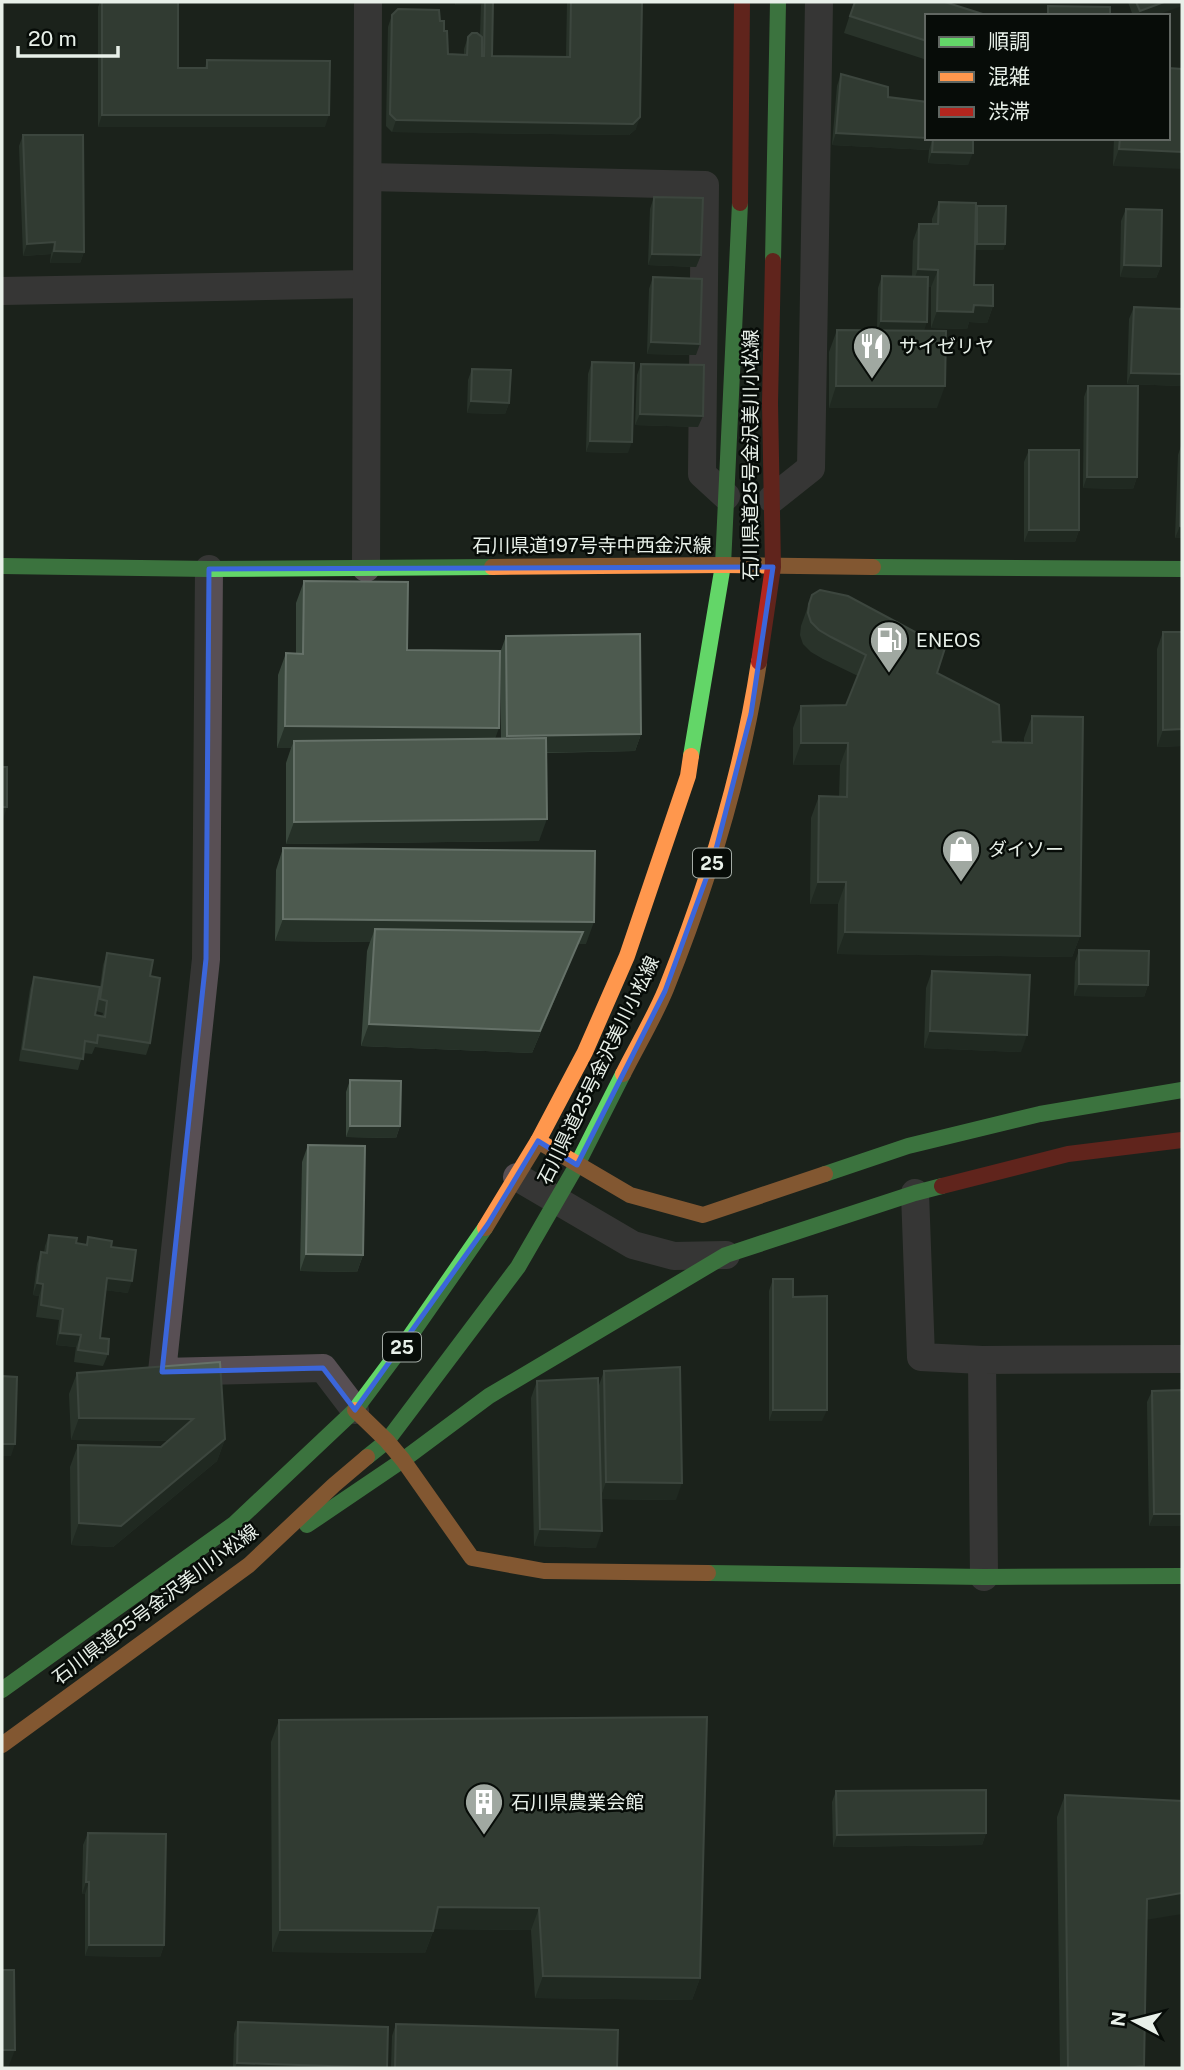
<svg xmlns="http://www.w3.org/2000/svg" width="1184" height="2070" viewBox="0 0 1184 2070" font-family="'Public Sans','Noto Sans JP',sans-serif">
	<style>
		.lines { fill: none; stroke-linecap: round; stroke-linejoin: round }
		.street { stroke: #584f54; stroke-width: 28 }
		.fast { stroke: #63d668; stroke-width: 16 }
		.slow { stroke: #ff974d; stroke-width: 16 }
		.jam { stroke: #b3261e; stroke-width: 16 }
		.wall { fill: #3a483d; fill-rule: evenodd }
		.shaded-wall { fill: #263128 }
		.building { fill: #4d5a4f; stroke: #657168; stroke-width: 2 }
		.marked { fill: none; stroke: #3b66db; stroke-width: 5; stroke-linejoin: round }
		.labels { text-anchor: middle; dominant-baseline: central; stroke-width: 5; stroke-linejoin: round; paint-order: stroke }
		.shield { fill: #070c08; stroke: #a4aca6; stroke-width: 2 }
		.shield-label { font-size: 18px; font-weight: bold; fill: #e8f0e9 }
		.poi-label { font-size: 19px; fill: #e8f0e9; stroke: #070c08; text-anchor: start }
		.street-label { font-size: 19px; fill: #e8f0e9; stroke: #070c08 }
	</style>
	<rect width="100%" height="100%" fill="#1b221c"/>
	<g class="lines">
		<!-- street -->
		<g class="street">
			<path d="M368 177 705 185 702 474 726 496"/>
			<path d="M2 291 367 284"/>
			<path d="M772 499 811 468 819 2"/>
			<path d="M366 568 368 2"/>
			<path d="M209 569 206 959 162 1372 323 1368 355 1410"/>
			<path d="M517 1177 633 1245 674 1256 726 1255"/>
			<path d="M915 1193 921 1357 982 1360"/>
			<path d="M984 1577 982 1360 1182 1359"/>
		</g>
		<!-- fast -->
		<g class="fast">
			<path d="M773 261 778 2"/>
			<path d="M2 566 209 569 492 567"/>
			<path d="M873 567 1182 569"/>
			<path d="M691 756 723 565 740 203"/>
			<path d="M825 1174 908 1146 1040 1114 1182 1090"/>
			<path d="M367 1457 387 1441 518 1267 577 1165 623 1074"/>
			<path d="M307 1525 403 1460 489 1396 726 1255 915 1193 942 1186"/>
			<path d="M708 1573 984 1577 1182 1576"/>
			<path d="M2 1690 234 1524 355 1410 408 1339 485 1228"/>
		</g>
		<!-- slow -->
		<g class="slow">
			<path d="M492 567 723 565 873 567"/>
			<path d="M623 1074C637 1046 654 1018 666 989 708 884 742 774 759 662"/>
			<path d="M538 1141 630 1195 703 1215 825 1174"/>
			<path d="M485 1228 538 1141 585 1052 627 956 688 776 691 756"/>
			<path d="M355 1410 387 1441 403 1460 472 1558 544 1571 708 1573"/>
			<path d="M2 1745 249 1565 334 1485 367 1457"/>
		</g>
		<!-- jam -->
		<g class="jam">
			<path d="M740 203 742 2"/>
			<path d="M759 662 773 567 770 403 773 261"/>
			<path d="M942 1186 1068 1154 1182 1140"/>
		</g>
	</g>
	<!-- wall -->
	<g class="wall">
		<path d="M100 2H178V68H205L207 60 325 127H98V7Z"/>
		<path d="M455 2H493L492 56 566 57 567 2H642L636 129 629 135 392 132 386 126 388 27 392 15 440 21 444 31 448 54 464 55V49L468 37 480 36 481 5H455Z"/>
		<path d="M854 2H945L927 16V60L844 33Z"/>
		<path d="M1128 2H1182L1154 16H1133Z"/>
		<path d="M841 74 973 138 968 165 928 163 929 150 832 145 837 86Z"/>
		<path d="M23 135 84 252 80 263H50L51 254 23 256 19 146Z"/>
		<path d="M1114 138H1168L1113 166Z"/>
		<path d="M654 197 701 255 696 267 648 265 650 209Z"/>
		<path d="M939 202 976 210 977 206 1005 244 1003 250H975L974 285 993 306 987 323 969 322 967 329 931 328V287H928L924 330 937 408H829V352L837 330H877L878 288 882 276 912 277 913 241 919 224H932V219Z"/>
		<path d="M1126 209 1161 266 1156 278 1120 277 1121 221Z"/>
		<path d="M653 277 696 355 647 354 649 289Z"/>
		<path d="M1134 307 1182 309V386L1127 384 1129 319Z"/>
		<path d="M592 362 628 453 586 452 588 374Z"/>
		<path d="M641 364 698 427 635 425 637 375Z"/>
		<path d="M472 369 509 403 505 414 467 413 468 380Z"/>
		<path d="M1088 386 1137 477 1133 489 1083 488 1084 397Z"/>
		<path d="M1182 443V538H1175L1178 455Z"/>
		<path d="M1029 450 1079 530 1075 542H1024V462Z"/>
		<path d="M304 581 407 650 500 653 506 636 641 734 635 751 547 753 539 841 286 844V763L291 748H277L278 675 286 653 296 654V603ZM500 653 501 739H495Z"/>
		<path d="M812 595 937 673 1001 741 1000 742 1024 743V738L1032 716 1080 936 1072 957 837 954 838 904H810L811 818 819 796 839 797 840 765H793V728L801 706 846 705 858 676 823 659 811 652 803 644 800 635 801 626Z"/>
		<path d="M1163 632H1182V746L1157 747V649Z"/>
		<path d="M283 848 586 944H578L532 1053 361 1046 367 951 370 942 275 941 276 870Z"/>
		<path d="M1079 950 1148 985 1144 997 1074 996 1075 962Z"/>
		<path d="M107 953 150 976V1043L146 1055 95 1047 92 1054 83 1053 78 1070 19 1061 30 989 34 977 100 987 103 965ZM96 1011 103 1013 102 1017 95 1015Z"/>
		<path d="M932 971 1021 1052 924 1048 926 988Z"/>
		<path d="M350 1080 400 1126 396 1138 346 1137V1092Z"/>
		<path d="M308 1145 363 1255 357 1272 300 1271 302 1162Z"/>
		<path d="M49 1235 76 1243 86 1245 88 1237 111 1247 128 1293 106 1290 100 1338 108 1354 103 1366 74 1362 76 1347 56 1345 59 1320 36 1317 39 1296 33 1295 37 1264 41 1252 44 1253 45 1246Z"/>
		<path d="M773 1279 793 1297 822 1421H769V1291Z"/>
		<path d="M604 1371 676 1500 601 1499 596 1548 534 1546 531 1398 537 1381 598 1388Z"/>
		<path d="M77 1373 225 1439 217 1461 113 1547 71 1545 70 1467 78 1445 161 1447 168 1441 71 1440 69 1394Z"/>
		<path d="M1152 1391 1182 1526H1149L1147 1402Z"/>
		<path d="M279 1720 700 1978 692 2000 535 1998 531 1930 434 1929 425 1953 272 1952 271 1742Z"/>
		<path d="M836 1791 986 1833 982 1845 833 1847 832 1802Z"/>
		<path d="M1065 1795 1147 1919 1143 2068H1060L1057 1817Z"/>
		<path d="M88 1833 164 1945 160 1957 85 1956V1894H82L83 1845Z"/>
		<path d="M238 2022 387 2068H233L234 2034Z"/>
		<path d="M396 2024 617 2068H391L392 2036Z"/>
	</g>
	<!-- shaded-wall -->
	<g class="shaded-wall">
		<path d="M456 2H482L481 5H455Z"/>
		<path d="M1164 2H1182V6L1154 16H1138L1140 11Z"/>
		<path d="M102 115H329L325 127H98Z"/>
		<path d="M640 117 636 129 629 135 392 132 396 120Z"/>
		<path d="M836 133 927 138H933L929 150 832 145Z"/>
		<path d="M1119 149 1182 152V169L1113 166Z"/>
		<path d="M932 152 973 153 968 165 928 163Z"/>
		<path d="M55 242 51 254 23 256 27 244Z"/>
		<path d="M977 244H1005L1003 250H975Z"/>
		<path d="M54 251 84 252 80 263H50Z"/>
		<path d="M652 254 701 255 696 267 648 265Z"/>
		<path d="M1124 265 1161 266 1156 278 1120 277Z"/>
		<path d="M918 269 938 270 931 287 912 286Z"/>
		<path d="M974 305 993 306 987 323 969 322 967 329 931 328 937 311Z"/>
		<path d="M881 321 927 322 923 334 876 333Z"/>
		<path d="M651 342 700 344 696 355 647 354Z"/>
		<path d="M1131 373 1182 374V386L1127 384Z"/>
		<path d="M836 386H945L937 408H829Z"/>
		<path d="M471 401 509 403 505 414 467 413Z"/>
		<path d="M640 414 703 416 698 427 635 425Z"/>
		<path d="M590 441 632 442 628 453 586 452Z"/>
		<path d="M1087 477H1137L1133 489 1083 488Z"/>
		<path d="M1180 526 1182 527V538H1175Z"/>
		<path d="M1029 530H1079L1075 542H1024Z"/>
		<path d="M285 726 499 728 491 750 294 741 291 748H277Z"/>
		<path d="M1182 729V746L1157 747 1163 730Z"/>
		<path d="M641 734 635 751 501 753 507 736Z"/>
		<path d="M801 743H848L840 765H793Z"/>
		<path d="M2 807H7L3 819H2Z"/>
		<path d="M547 819 539 841 286 844 294 822Z"/>
		<path d="M818 882H846L838 904H810Z"/>
		<path d="M283 919 594 922 586 944H578L532 1053 361 1046 369 1024 375 929 370 942 275 941Z"/>
		<path d="M845 932 1080 936 1072 957 837 954Z"/>
		<path d="M1079 984 1148 985 1144 997 1074 996Z"/>
		<path d="M930 1031 1027 1035 1021 1052 924 1048Z"/>
		<path d="M350 1126H400L396 1138 346 1137Z"/>
		<path d="M306 1254 363 1255 357 1272 300 1271Z"/>
		<path d="M107 1278 132 1281 128 1293 103 1290Z"/>
		<path d="M37 1283 43 1284 39 1296 33 1295Z"/>
		<path d="M60 1333 81 1335 76 1347 56 1345Z"/>
		<path d="M773 1410H827L822 1421H769Z"/>
		<path d="M79 1418 193 1419 185 1441 71 1440Z"/>
		<path d="M225 1439 217 1461 113 1547 71 1545 79 1523Z"/>
		<path d="M2 1444H15L11 1456H2Z"/>
		<path d="M606 1482 682 1483 676 1500 600 1499Z"/>
		<path d="M1154 1514H1182V1526H1149Z"/>
		<path d="M540 1529 602 1531 596 1548 534 1546Z"/>
		<path d="M986 1833 982 1845 833 1847 837 1835Z"/>
		<path d="M86 1882H89L85 1894H82Z"/>
		<path d="M1182 1893V1914L1139 1921 1147 1899Z"/>
		<path d="M438 1907 539 1908 531 1930 430 1929Z"/>
		<path d="M280 1930 433 1931 425 1953 272 1952Z"/>
		<path d="M89 1945H164L160 1957 85 1956Z"/>
		<path d="M543 1976 700 1978 692 2000 535 1998Z"/>
		<path d="M2 2050H15L8 2068H2Z"/>
		<path d="M237 2063 387 2068H235Z"/>
	</g>
	<!-- building -->
	<g class="building">
		<path d="M102 2H178V68H207V60L330 61 329 115H102Z"/>
		<path d="M485 2H493L492 56 570 57 571 2H642L640 117 633 124 396 120 390 114 392 15 398 9 439 10 440 21H444V31H447L448 54 467 55 468 37 472 33H477L482 37V56H484Z"/>
		<path d="M855 2H945L989 16H927V41L850 16Z"/>
		<path d="M1136 2H1164L1140 11Z"/>
		<path d="M1048 6 1110 7V16H1048Z"/>
		<path d="M1168 68 1182 69V152L1119 149 1120 138H1168Z"/>
		<path d="M841 74 888 87V97L927 102V138L836 133Z"/>
		<path d="M23 135H83L84 252 54 251 55 242 27 244Z"/>
		<path d="M933 138H973V153L932 152Z"/>
		<path d="M654 197 703 198 701 255 652 254Z"/>
		<path d="M939 202 976 203 974 285H993V306L974 305 973 312 937 311 938 270 918 269 919 224H938Z"/>
		<path d="M977 206H1006L1005 244H977Z"/>
		<path d="M1126 209 1162 210 1161 266 1124 265Z"/>
		<path d="M882 276 928 277 927 322 881 321Z"/>
		<path d="M653 277 702 279 700 344 651 342Z"/>
		<path d="M1134 307 1182 309V374L1131 373Z"/>
		<path d="M837 330 946 331 945 386H836Z"/>
		<path d="M592 362 634 363 632 442 590 441Z"/>
		<path d="M641 364 704 365 703 416 640 414Z"/>
		<path d="M472 369 511 370 509 403 471 401Z"/>
		<path d="M1088 386H1138L1137 477H1087Z"/>
		<path d="M1182 443V527L1180 526Z"/>
		<rect x="1029" y="450" width="50" height="80"/>
		<path d="M304 581 408 582 407 650 500 651 499 728 285 726 286 653 303 654Z"/>
		<path d="M820 590 848 596 945 648 937 673 999 705 1001 741 992 742 1032 743V716L1083 717 1080 936 845 932 846 882H818L819 796 847 797 848 743H801V706L846 705 866 655 831 637 819 630 811 622 808 613 809 604 812 595Z"/>
		<path d="M1163 632H1182V729L1163 730Z"/>
		<path d="M640 634 641 734 507 736 506 636Z"/>
		<path d="M546 738 547 819 294 822V741Z"/>
		<rect x="2" y="767" width="5" height="40"/>
		<path d="M283 848 595 851 594 922 283 919Z"/>
		<path d="M375 929 583 932 540 1031 369 1024Z"/>
		<path d="M1079 950 1149 951 1148 985 1079 984Z"/>
		<path d="M107 953 153 960 150 976 160 978 150 1043 98 1035 97 1043 85 1041 83 1059 23 1049 34 977 100 987 95 1015 105 1017 107 1001 100 999Z"/>
		<path d="M932 971 1030 975 1027 1035 930 1031Z"/>
		<path d="M350 1080 401 1081 400 1126H350Z"/>
		<path d="M308 1145 365 1146 363 1255 306 1254Z"/>
		<path d="M49 1235 77 1238 76 1243 87 1245 88 1237 112 1241 111 1247 136 1250 132 1281 107 1278 100 1338 109 1339 108 1354 78 1350 81 1335 60 1333 63 1309 41 1305 43 1284 37 1283 41 1252 47 1253Z"/>
		<path d="M773 1279H793V1297L827 1296V1410H773Z"/>
		<path d="M220 1362 225 1439 121 1526 79 1523 78 1445 161 1447 193 1419 79 1418 77 1373Z"/>
		<path d="M680 1367 682 1483 606 1482 604 1371Z"/>
		<path d="M2 1376 17 1377 15 1444H2Z"/>
		<path d="M598 1378 602 1531 540 1529 537 1381Z"/>
		<path d="M1182 1390V1514H1154L1152 1391Z"/>
		<path d="M707 1717 700 1978 543 1976 539 1908 438 1907 433 1931 280 1930 279 1720Z"/>
		<path d="M986 1790V1833L837 1835 836 1791Z"/>
		<path d="M1065 1795 1182 1801V1893L1147 1899 1144 2066 1125 2068H1068Z"/>
		<path d="M88 1833 166 1834 164 1945H89V1882H86Z"/>
		<path d="M2 1970H14L15 2050H2Z"/>
		<path d="M238 2022 388 2027 387 2068 237 2063Z"/>
		<path d="M396 2024 618 2030 617 2068H395Z"/>
	</g>
	<!-- marked area -->
	<path d="M0 0H1184V2070H0ZM773 567 751 714 714 857 665 991 577 1165 538 1141 488 1224 355 1410 323 1368 162 1372 206 959 209 569Z" fill="#1b221c" fill-opacity=".55" fill-rule="evenodd"/>
	<path class="marked" d="M773 567 751 714 714 857 665 991 577 1165 538 1141 488 1224 355 1410 323 1368 162 1372 206 959 209 569Z"/>
	<!-- icons -->
	<defs>
		<g id="restaurant-pin" transform="scale(2.0125)"><path d="M0 17L-7.5 6A9.5 9.5 0 1 1 7.5 6Z" fill="#a0a8a1" stroke="#070c08"/><path d="M-5-6h1v4h1v-4h1v4h1v-4h1v5L-1.5 .5V6h-2V.5L-5-1ZM5-6V6H3V1.5H1.5Q1.5-4 5-6Z" fill="#fff"/></g>
		<g id="fuel-pin" transform="scale(2.0125)"><path d="M0 17L-7.5 6A9.5 9.5 0 1 1 7.5 6Z" fill="#a0a8a1" stroke="#070c08"/><path d="M-5.5-6h7V0h2V4h1.3V-2.5L3-4.5l.8-.8L6-3V5H2.5V1h-1V6h-7ZM-4.2-4.7v3.2H.2V-4.7Z" fill="#fff"/></g>
		<g id="shop-pin" transform="scale(2.0125)"><path d="M0 17L-7.5 6A9.5 9.5 0 1 1 7.5 6Z" fill="#a0a8a1" stroke="#070c08"/><path d="M-5-2.5h2.3a2.7 3.5 0 0 1 5.4 0H5L5.5 6h-11ZM-1.5-2.5h3a1.5 2.3 0 0 0-3 0Z" fill="#fff"/></g>
		<g id="building-pin" transform="scale(2.0125)"><path d="M0 17L-7.5 6A9.5 9.5 0 1 1 7.5 6Z" fill="#a0a8a1" stroke="#070c08"/><path d="M-4-6H4V6H1V3H-1V6H-4ZM-2.5-4.3h1.7v1.8h-1.7ZM.8-4.3h1.7v1.8H.8ZM-2.5-1h1.7V.8h-1.7ZM.8-1h1.7V.8H.8Z" fill="#fff"/></g>
	</defs>
	<g fill-rule="evenodd">
		<use href="#restaurant-pin" x="872" y="346"/>
		<use href="#fuel-pin" x="889" y="640"/>
		<use href="#shop-pin" x="961" y="849"/>
		<use href="#building-pin" x="484" y="1802"/>
	</g>
	<g class="labels">
		<!-- shield labels -->
		<g class="shield">
			<rect x="693" y="848.5" width="38" height="29" rx="5"/>
			<rect x="383" y="1332.5" width="38" height="29" rx="5"/>
		</g>
		<g class="shield-label">
			<text x="712" y="863">25</text>
			<text x="402" y="1347">25</text>
		</g>
		<!-- poi labels -->
		<g class="poi-label">
			<text x="899" y="346">サイゼリヤ</text>
			<text x="916" y="640">ENEOS</text>
			<text x="988" y="849">ダイソー</text>
			<text x="511" y="1802">石川県農業会館</text>
		</g>
		<!-- street labels -->
		<g class="street-label">
			<text transform="translate(750 455) rotate(-90)">石川県道25号金沢美川小松線</text>
			<text x="592" y="545">石川県道197号寺中西金沢線</text>
			<text transform="translate(598 1070) rotate(-64)">石川県道25号金沢美川小松線</text>
			<text transform="translate(155 1604) rotate(-37)">石川県道25号金沢美川小松線</text>
		</g>
	</g>
	<!-- border -->
	<rect width="1184" height="2070" fill="none" stroke="#e8f0e9" stroke-width="7"/>
	<!-- legend -->
	<rect x="925" y="14" width="245" height="126" fill="#070c08" stroke="#616762" stroke-width="2"/>
	<rect x="939" y="37" width="35" height="10" fill="#63d668" stroke="#616762" stroke-width="2"/>
	<text x="988" y="49" font-size="21" fill="#e8f0e9">順調</text>
	<rect x="939" y="72" width="35" height="10" fill="#ff974d" stroke="#616762" stroke-width="2"/>
	<text x="988" y="84" font-size="21" fill="#e8f0e9">混雑</text>
	<rect x="939" y="107" width="35" height="10" fill="#b3261e" stroke="#616762" stroke-width="2"/>
	<text x="988" y="119" font-size="21" fill="#e8f0e9">渋滞</text>
	<!-- north arrow -->
	<g transform="translate(1135 2021) rotate(277)" stroke="#070c08" stroke-width="5" paint-order="stroke">
	<path d="M0-5L12 26L0 18L-12 26Z" fill="#e8f0e9"/>
	<text y="-10" font-size="19" font-weight="bold" text-anchor="middle" fill="#e8f0e9">N</text>
	</g>
	<!-- scale -->
	<path d="M18 46v10h100v-10" fill="none" stroke="#e8f0e9" stroke-width="3.5"/>
	<text x="28" y="46" font-size="21" fill="#e8f0e9" stroke="#070c08" stroke-width="5" paint-order="stroke">20 m</text>
</svg>
